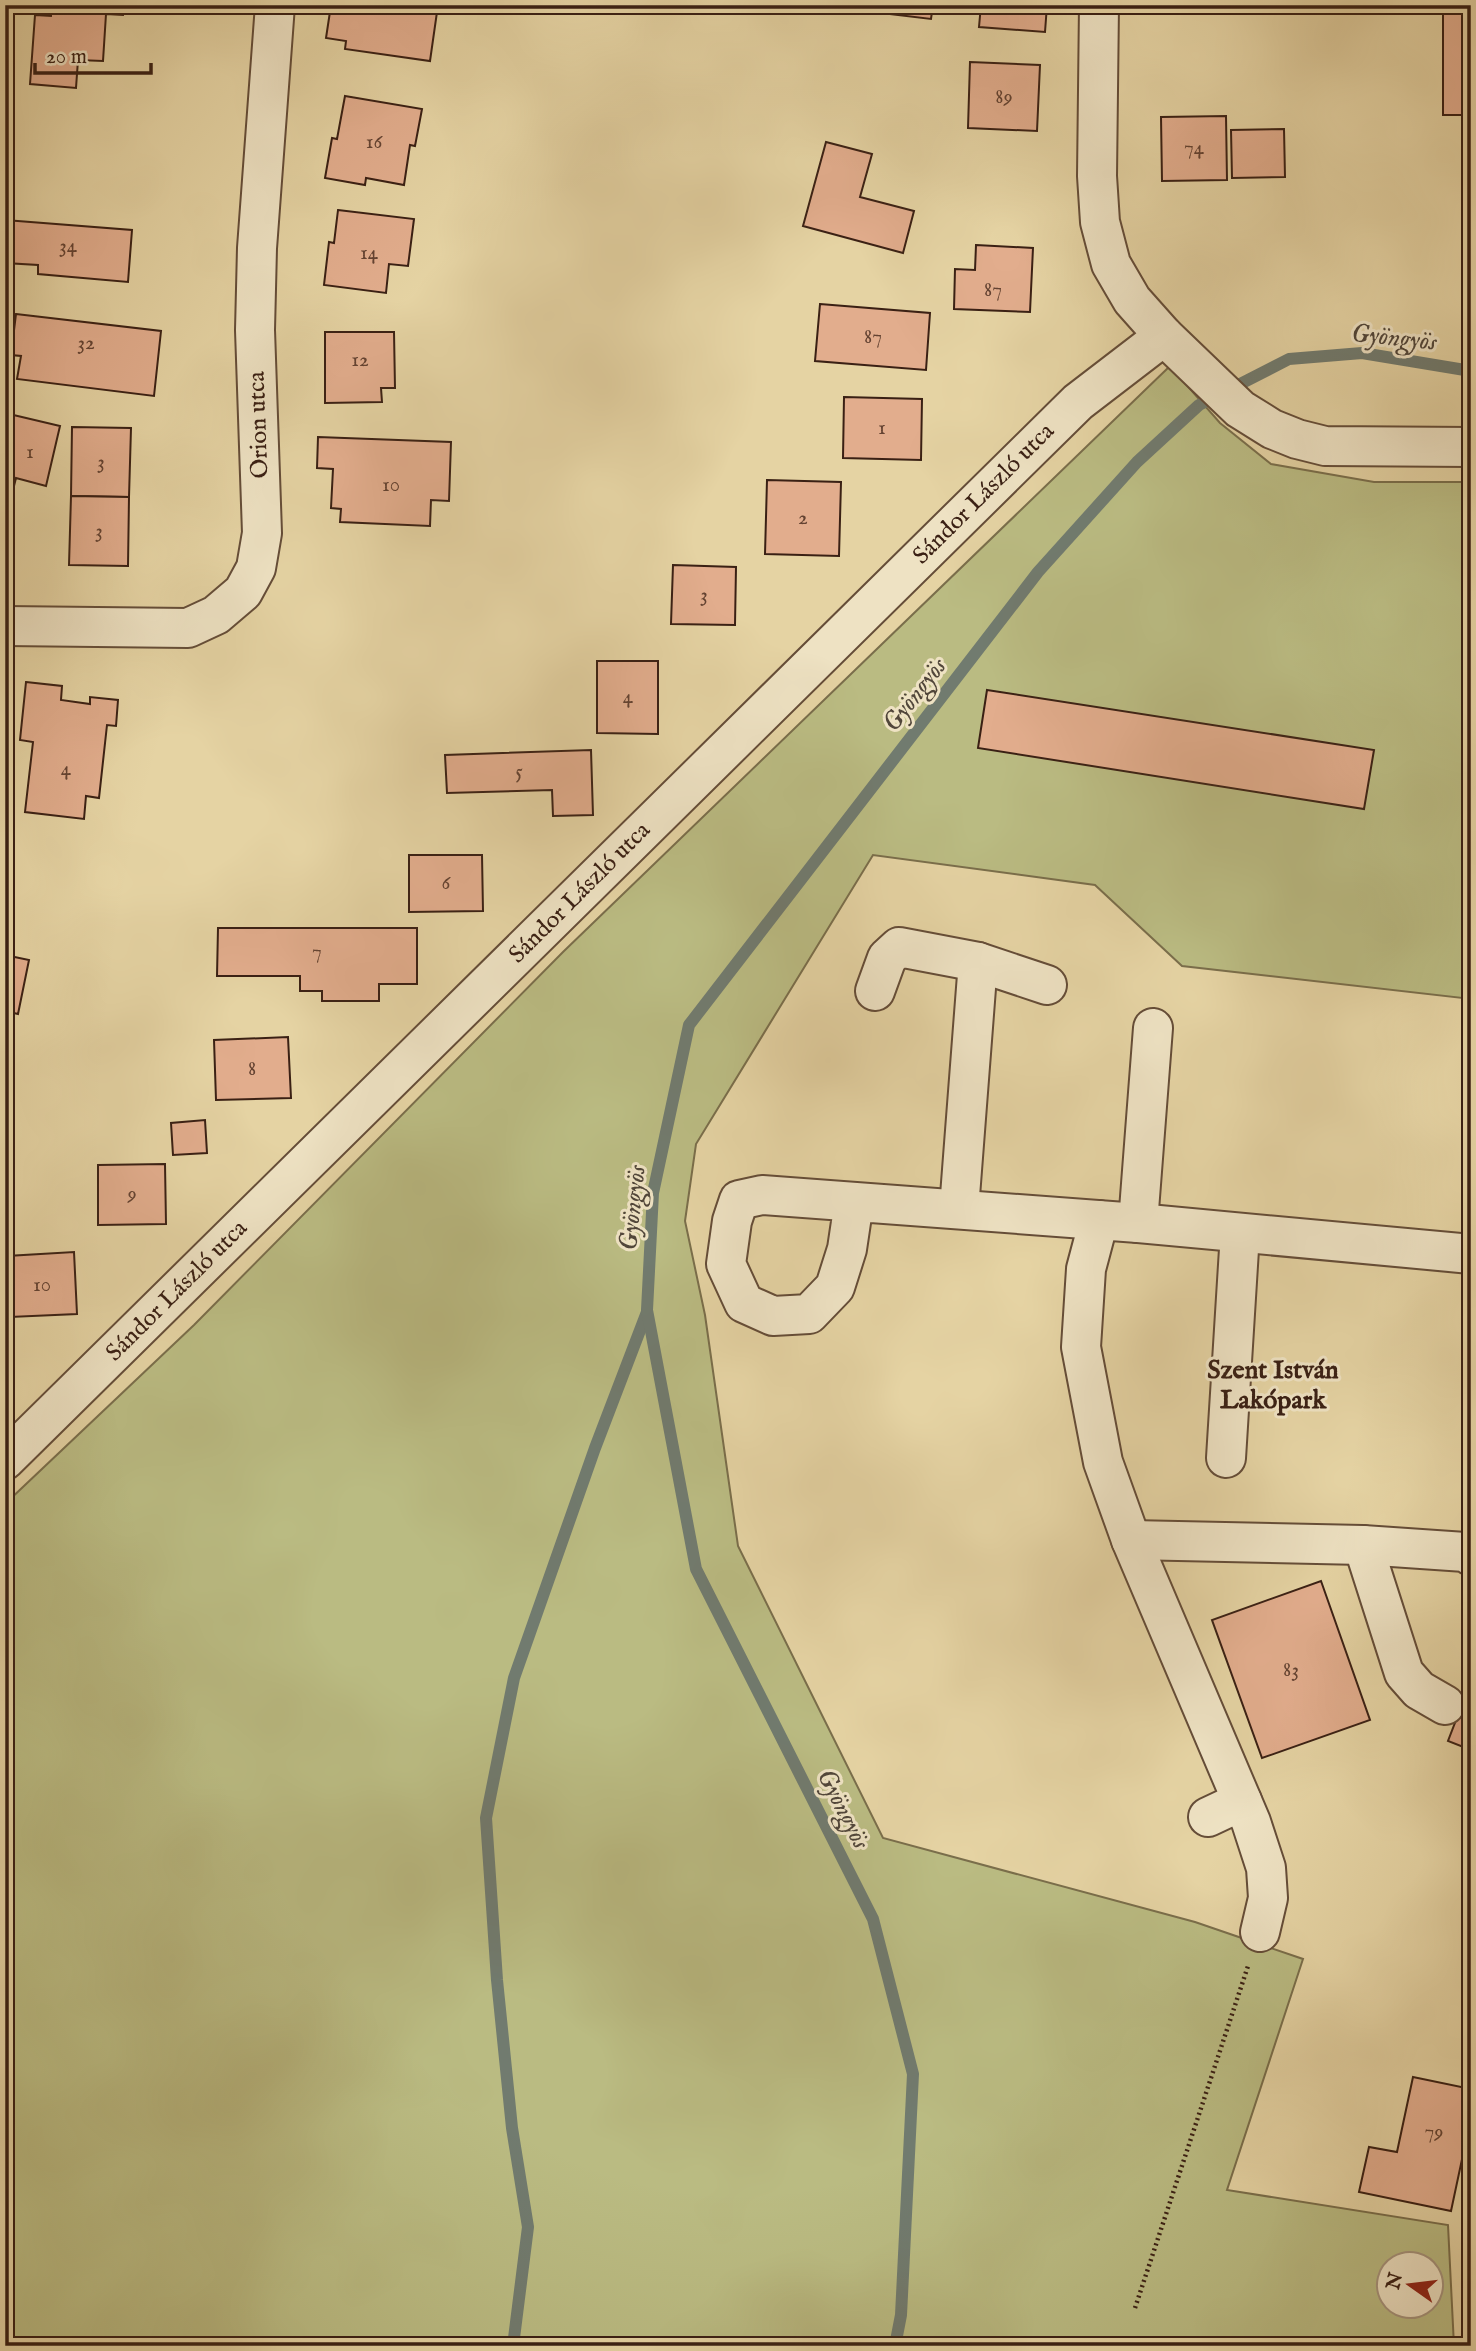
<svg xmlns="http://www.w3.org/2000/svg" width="1476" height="2351" viewBox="0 0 1476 2351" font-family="'IM FELL English',serif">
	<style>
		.green { fill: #babb82; stroke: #7a6e4b; stroke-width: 2; fill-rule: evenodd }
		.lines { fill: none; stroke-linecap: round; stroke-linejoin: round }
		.stream { stroke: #717b6f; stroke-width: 12 }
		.building { fill: #e2ad8d; stroke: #3a2014; stroke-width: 2 }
		.minor-casing { stroke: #654d38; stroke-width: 42 }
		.path { stroke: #3a2014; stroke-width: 4.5; stroke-dasharray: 2 3.5; stroke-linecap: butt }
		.minor { stroke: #eee2c3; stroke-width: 38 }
		.labels { text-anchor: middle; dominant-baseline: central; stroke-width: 6; stroke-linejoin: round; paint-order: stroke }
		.number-label { font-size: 21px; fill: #644332 }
		.street-label { font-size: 24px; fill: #3a2014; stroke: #eee2c3 }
		.water-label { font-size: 26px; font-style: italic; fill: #51463a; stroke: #eee2c3 }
		.neighbourhood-label { font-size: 26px; font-weight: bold; fill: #3a2014; stroke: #eee2c3 }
	</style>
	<rect width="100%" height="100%" fill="#e5d3a3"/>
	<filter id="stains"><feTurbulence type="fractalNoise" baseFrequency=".00286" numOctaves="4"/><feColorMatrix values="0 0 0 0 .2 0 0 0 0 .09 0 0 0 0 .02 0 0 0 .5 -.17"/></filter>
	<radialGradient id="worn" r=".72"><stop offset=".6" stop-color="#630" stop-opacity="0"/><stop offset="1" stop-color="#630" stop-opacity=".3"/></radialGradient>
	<!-- green -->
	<path class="green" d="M1170 366 1220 423 1271 464 1374 482H1471V999L1182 966 1095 885 873 855 696 1144 685 1221 705 1315 738 1546 883 1838 1195 1922 1303 1959 1227 2190 1448 2225 1454 2346H5V1504L194 1325 563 952ZM1388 2264H1430V2306H1388Z"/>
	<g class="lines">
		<!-- stream -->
		<g class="stream">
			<path d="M513 2346 528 2227 512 2128 497 1980 486 1818 514 1678 595 1448 647 1312"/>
			<path d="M895 2346 901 2315 913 2074 873 1919 696 1569 647 1310 653 1193 689 1025 1038 572 1137 462 1199 405 1289 359 1362 353 1471 371"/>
		</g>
	</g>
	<!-- building -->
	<g class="building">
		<path d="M52 5H124L123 15 106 14 103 61 78 60 76 88 30 84 35 15 51 16Z"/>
		<path d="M331 5H438L430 61 345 49 346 41 326 38Z"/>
		<path d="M840 5H933L931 19 840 8Z"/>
		<path d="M981 5H1047L1045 32 979 27Z"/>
		<rect x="1443" y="13" width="28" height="102"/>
		<path d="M970 62 1040 65 1037 131 968 128Z"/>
		<path d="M345 96 422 109 415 146 410 145 404 185 366 178 365 185 325 178 332 138 337 139Z"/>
		<path d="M1226 116 1227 180 1162 181 1161 117Z"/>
		<path d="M1284 129 1285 177 1232 178 1231 130Z"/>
		<path d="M826 142 872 154 860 197 914 211 903 253 803 226Z"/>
		<path d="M338 210 414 219 408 266 389 264 386 293 324 285 329 242 334 243Z"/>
		<path d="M5 220 132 230 128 282 38 274V265L5 263Z"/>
		<path d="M976 245 1033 248 1030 312 954 309 955 269 975 270Z"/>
		<path d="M820 304 930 313 926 370 815 361Z"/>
		<path d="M16 314 161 331 154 396 17 379 21 356 11 355Z"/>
		<path d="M325 332H394L395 388H381L382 402 325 403Z"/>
		<path d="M844 397 922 399 921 460 843 458Z"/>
		<path d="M5 413 60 426 46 486 16 478 5 522Z"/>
		<path d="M72 427 131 428 129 497 71 496Z"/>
		<path d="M318 437 451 442 449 501 431 500 430 526 340 522 341 509 331 508 333 469 317 468Z"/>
		<path d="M767 480 841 482 839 556 765 554Z"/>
		<path d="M71 496 129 497 128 566 69 565Z"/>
		<path d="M673 565 736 567 735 625 671 624Z"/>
		<path d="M597 661H658V734L597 733Z"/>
		<path d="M26 682 62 686 61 700 90 704V697L118 700 116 726 107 725 99 798 86 796 84 819 25 812 33 742 20 740Z"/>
		<path d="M987 690 1374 750 1364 809 978 748Z"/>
		<path d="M1471 722V759L1464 758Z"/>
		<path d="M591 750 593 815 553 816 552 790 447 793 445 755Z"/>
		<path d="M409 855H482L483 911 409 912Z"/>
		<path d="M218 928H417V984H379V1001H322V991H300V976H217Z"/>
		<path d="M5 955 29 960 18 1014 5 1011Z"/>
		<path d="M288 1037 291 1098 216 1100 214 1040Z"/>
		<path d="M205 1120 207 1153 173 1155 171 1123Z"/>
		<path d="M165 1164 166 1224 98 1225V1165Z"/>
		<path d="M74 1252 77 1314 10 1317 7 1256Z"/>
		<path d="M1321 1581 1370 1720 1262 1758 1212 1620Z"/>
		<path d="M1468 1689 1471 1690V1750L1448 1741Z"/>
		<path d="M1413 2077 1471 2089V2117L1451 2211 1359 2192 1369 2147 1397 2152Z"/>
	</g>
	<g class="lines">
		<!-- minor casing -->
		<g class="minor-casing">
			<g id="minor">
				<path d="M1099 5 1097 176 1100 222 1111 264 1132 300 1164 336 1240 409 1272 429 1297 439 1325 446 1471 447"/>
				<path d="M5 626 188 628 216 615 243 592 256 568 262 533 255 330 257 248 275 5"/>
				<path d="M875 991 887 958 899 947 978 962 1047 985"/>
				<path d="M854 1202 847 1249 835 1287 809 1314 773 1316 744 1303 726 1264 732 1221 739 1200 762 1195 1138 1223 1471 1254"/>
				<path d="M959 1209 978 962"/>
				<path d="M1099 1220 1086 1269 1081 1347 1103 1462 1131 1540 1251 1822 1266 1868 1268 1898 1260 1932"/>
				<path d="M1138 1223 1153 1028"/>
				<path d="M1226 1458 1240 1233"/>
				<path d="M5 1460 1078 402 1164 336"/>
				<path d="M1131 1540 1363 1545 1465 1552 1471 1556"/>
				<path d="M1363 1545 1404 1673 1419 1690 1445 1705"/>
				<path d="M1208 1817 1242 1801"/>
			</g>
		</g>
		<!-- path -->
		<path class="path" d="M1135 2308 1248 1966"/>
		<!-- minor -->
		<use href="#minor" class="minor"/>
	</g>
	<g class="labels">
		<!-- number labels -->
		<g class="number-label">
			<text x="1004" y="97">89</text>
			<text x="374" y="142">16</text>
			<text x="1194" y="148">74</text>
			<text x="68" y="246">34</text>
			<text x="369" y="253">14</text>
			<text x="993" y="290">87</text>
			<text x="873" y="337">87</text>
			<text x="86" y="343">32</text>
			<text x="360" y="360">12</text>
			<text x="882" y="428">1</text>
			<text x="30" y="452">1</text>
			<text x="101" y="462">3</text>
			<text x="391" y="485">10</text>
			<text x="803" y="518">2</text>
			<text x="99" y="531">3</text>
			<text x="704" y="595">3</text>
			<text x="628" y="697">4</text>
			<text x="66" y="769">4</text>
			<text x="519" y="772">5</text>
			<text x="446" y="883">6</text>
			<text x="317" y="952">7</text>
			<text x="252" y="1069">8</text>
			<text x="132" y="1194">9</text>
			<text x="42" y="1285">10</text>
			<text x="1291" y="1670">83</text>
			<text x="1434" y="2132">79</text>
		</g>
		<!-- street labels -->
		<g class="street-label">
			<text transform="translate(259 425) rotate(-92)">Orion utca</text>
			<text transform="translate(984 494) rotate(-45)">Sándor László utca</text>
			<text transform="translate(580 893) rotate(-45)">Sándor László utca</text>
			<text transform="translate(177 1291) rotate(-45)">Sándor László utca</text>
		</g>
		<!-- water labels -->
		<g class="water-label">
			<text transform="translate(1394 338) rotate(6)">Gyöngyös</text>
			<text transform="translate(915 695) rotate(-52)">Gyöngyös</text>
			<text transform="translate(633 1208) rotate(-84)">Gyöngyös</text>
			<text transform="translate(843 1809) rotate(63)">Gyöngyös</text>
		</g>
		<!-- neighbourhood labels -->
		<g class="neighbourhood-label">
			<text x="1273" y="1370">Szent István<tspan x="1273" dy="30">Lakópark</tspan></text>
		</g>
	</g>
	<!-- margin -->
	<rect width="1476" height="2351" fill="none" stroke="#e5d3a3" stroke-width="28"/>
	<rect x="7" y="7" width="1462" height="2337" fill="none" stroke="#3a2014" stroke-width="3.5"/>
	<rect x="14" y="14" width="1448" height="2323" fill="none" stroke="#3a2014" stroke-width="2"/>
	<!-- north arrow -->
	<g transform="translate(1410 2285) rotate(284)"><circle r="33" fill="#eee2c3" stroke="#a6947d" stroke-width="2"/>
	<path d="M0-5L12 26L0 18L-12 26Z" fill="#8f2418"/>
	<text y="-10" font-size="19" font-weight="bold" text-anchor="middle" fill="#3a2014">N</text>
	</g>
	<!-- scale -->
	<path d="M35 63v10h116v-10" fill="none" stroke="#3a2014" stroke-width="3.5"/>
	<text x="46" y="63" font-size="21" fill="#3a2014" stroke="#eee2c3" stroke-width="5" paint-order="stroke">20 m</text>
	<rect width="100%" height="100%" filter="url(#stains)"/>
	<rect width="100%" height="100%" fill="url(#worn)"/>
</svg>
